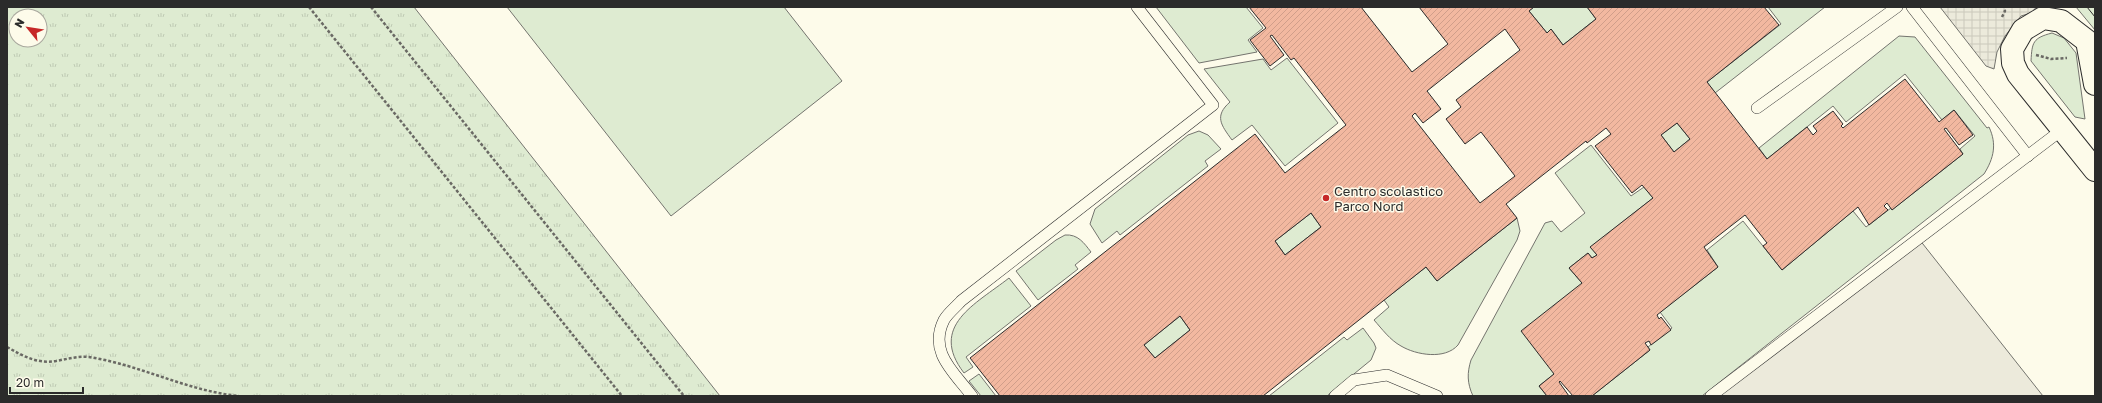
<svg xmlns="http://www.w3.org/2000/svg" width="2102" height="403" viewBox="0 0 2102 403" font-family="'Golos Text',sans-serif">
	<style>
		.grass { fill: #deebd1; stroke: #74746e }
		.park { fill: url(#park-tufts); stroke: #74746e; fill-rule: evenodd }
		.parking { fill: #eceadb; stroke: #74746e }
		.plaza { fill: url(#plaza-grid); stroke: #74746e }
		.building { fill: url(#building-hatch); stroke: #2b2b2b; fill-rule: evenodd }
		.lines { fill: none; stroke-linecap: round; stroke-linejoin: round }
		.lane-casing { stroke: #2b2b2b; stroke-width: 12 }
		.street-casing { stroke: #2b2b2b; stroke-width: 24 }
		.path { stroke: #6a6964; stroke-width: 2.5; stroke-dasharray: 3 2; stroke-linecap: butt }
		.lane { stroke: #fdfbea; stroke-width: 11 }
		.street { stroke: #fdfbea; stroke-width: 22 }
		.tram { stroke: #2b2b2b; stroke-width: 1 }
		.poi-dot { fill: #c62828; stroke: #fdfbea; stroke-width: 1.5 }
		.labels { text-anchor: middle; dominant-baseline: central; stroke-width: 3; stroke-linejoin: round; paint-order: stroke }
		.poi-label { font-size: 13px; fill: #2b2b2b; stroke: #fdfbea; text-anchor: start }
	</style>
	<defs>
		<pattern id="park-tufts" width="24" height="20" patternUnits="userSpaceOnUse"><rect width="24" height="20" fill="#deebd1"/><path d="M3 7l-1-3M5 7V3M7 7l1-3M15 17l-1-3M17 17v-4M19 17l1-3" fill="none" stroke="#bfcab4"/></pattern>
		<pattern id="plaza-grid" width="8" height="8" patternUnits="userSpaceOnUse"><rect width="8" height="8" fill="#eceadb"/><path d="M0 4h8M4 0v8" fill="none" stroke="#cbc9bc"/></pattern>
		<pattern id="building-hatch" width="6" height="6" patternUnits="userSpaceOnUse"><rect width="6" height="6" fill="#f2b8a0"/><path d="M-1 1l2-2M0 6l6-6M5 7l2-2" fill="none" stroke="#d09e8a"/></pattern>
	</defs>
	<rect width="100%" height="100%" fill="#fdfbea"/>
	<!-- grass -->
	<g class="grass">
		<path d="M507 7H784L842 81 671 216Z"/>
		<path d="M1156 7H1246L1263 28 1248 40 1257 52 1199 63Z"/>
		<path d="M1534 7H1587L1596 19 1563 45 1551 29 1547 33 1529 11Z"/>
		<path d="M1768 7H1825L1715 93 1707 82 1781 24Z"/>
		<path d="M2076 7H2095V30Z"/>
		<path d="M2052 33 2064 38 2076 53 2085 119 2075 117 2031 61C2032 42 2033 38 2052 33Z"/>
		<path d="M1899 36 1915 37 1987 128 1989 127C1997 144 1994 158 1984 174L1702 396H1592L1650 350 1648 347 1672 328 1660 312 1718 267 1707 250 1743 221 1782 270 1853 211 1866 227 1891 208 1893 209 1963 154 1960 149 1975 136 1954 110 1942 120 1905 74 1846 122 1833 106 1767 159 1759 148Z"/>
		<path d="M1287 58 1338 123 1285 166 1252 125 1232 140C1221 125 1214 116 1230 102L1204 69 1263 59 1271 70Z"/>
		<path d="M1677 123 1690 139 1674 152 1661 135Z"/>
		<path d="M1199 131 1208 135 1221 149 1205 161 1208 166 1120 235 1117 231 1102 243 1090 224 1095 209 1188 135Z"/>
		<path d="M1591 145 1631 196 1644 187 1653 198 1591 247 1597 255 1592 258 1588 253 1569 268 1582 283 1554 374 1539 386 1547 396H1473C1467 383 1467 373 1471 360L1545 223 1552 221 1561 232 1585 213 1555 173Z"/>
		<path d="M1311 213 1321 227 1285 255 1275 241Z"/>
		<path d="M1517 218 1520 231 1517 240 1458 345C1445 360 1416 355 1401 346 1390 340 1382 329 1374 320L1389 307 1384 300 1426 267 1437 281Z"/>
		<path d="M1065 235C1078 234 1084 243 1091 252L1075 265 1078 269 1038 300 1016 271 1056 240Z"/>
		<path d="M1009 278 1031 306 966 357 973 367 964 373C928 326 976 304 1009 278Z"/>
		<path d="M1180 316 1190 330 1155 358 1144 345Z"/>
		<path d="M1363 328 1374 343 1376 348 1371 360 1327 396H1269L1344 337 1347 340Z"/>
		<path d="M979 374 996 396H981L969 381Z"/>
	</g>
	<!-- park -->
	<path class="park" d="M7 7H414L720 396H7ZM16 16H40V40H16Z"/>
	<!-- parking -->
	<path class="parking" d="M1919 239 2043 396H1712Z"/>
	<!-- plaza -->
	<path class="plaza" d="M1940 7H2034L2037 11 2021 16 2005 36 1997 52 1994 69 1986 66Z"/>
	<!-- building -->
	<path class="building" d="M1249 7H1361L1412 72 1448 44 1419 7H1534L1529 11 1547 33 1551 29 1563 45 1596 19 1587 7H1764L1779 25 1707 82 1767 159 1807 127 1813 135 1817 131 1813 126 1833 111 1843 124 1841 126 1843 128 1905 79 1939 122 1954 110 1973 135 1959 145 1946 128 1944 129 1963 154 1892 210 1887 203 1884 206 1888 210 1869 225 1858 207 1782 270 1763 246 1767 243 1745 215 1704 247 1718 267 1657 315 1659 319 1661 317 1671 330 1651 345 1649 341 1645 343 1650 350 1592 396H1573L1560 381 1559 382 1569 396H1547L1539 386 1554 374 1521 331 1582 283 1569 268 1588 253 1592 258 1597 255 1590 247 1653 198 1642 185 1632 193 1595 146 1611 134 1606 128 1587 143 1586 141 1506 204 1517 218 1437 281 1426 267 1263 396H1000L970 358 1255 134 1285 173 1346 125 1294 58 1291 60 1272 35 1270 36 1284 55 1270 66 1250 40 1266 28ZM1505 29 1520 50 1456 100 1461 107 1446 119 1465 144 1481 132 1515 176 1480 203 1412 116 1415 113 1423 123 1441 109 1427 91ZM1677 123 1690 139 1674 152 1661 135ZM1311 213 1321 227 1285 255 1275 241ZM1180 316 1190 330 1155 358 1144 345Z"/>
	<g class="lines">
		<!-- lane casing -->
		<g class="lane-casing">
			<g id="lane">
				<path d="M1912 7 2028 156"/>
				<path d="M1757 108 1897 7"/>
				<path d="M972 396C954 372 928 352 944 320 948 313 956 307 961 301L1213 105 1137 7"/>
				<path d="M1335 396 1354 380 1387 375 1437 396"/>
				<path d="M1711 396 2063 129"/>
			</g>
		</g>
		<!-- street casing -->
		<g class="street-casing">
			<path id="street" d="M2095 84 2087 41 2061 21 2043 18 2023 30 2012 49 2013 63 2018 74 2095 170"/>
		</g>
		<!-- path -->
		<g class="path">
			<path d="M309 7 622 396"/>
			<path d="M371 7 684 396"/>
			<path d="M2002 17 2005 11 2004 7"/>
			<path d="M2036 55 2051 59 2067 58"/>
			<path d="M7 347C23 356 37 364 56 361 67 359 77 356 89 357 141 365 187 391 239 396"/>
		</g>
		<!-- lane -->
		<use href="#lane" class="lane"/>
		<!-- street -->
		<use href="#street" class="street"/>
		<!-- tram -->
		<path class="tram" d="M2087 7 2095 17"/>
	</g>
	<!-- markers -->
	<circle class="poi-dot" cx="1326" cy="198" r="4"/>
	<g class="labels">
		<!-- poi labels -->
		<g class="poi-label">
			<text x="1334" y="191">Centro scolastico<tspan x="1334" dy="15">Parco Nord</tspan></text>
		</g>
	</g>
	<!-- border -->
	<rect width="2102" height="403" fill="none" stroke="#2b2b2b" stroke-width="16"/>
	<!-- north arrow -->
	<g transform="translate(28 28) rotate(300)"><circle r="19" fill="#fdfbea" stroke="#a9a89e"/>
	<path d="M0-3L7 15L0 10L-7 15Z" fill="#c62828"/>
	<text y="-6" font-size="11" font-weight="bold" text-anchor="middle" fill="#2b2b2b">N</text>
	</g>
	<!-- scale -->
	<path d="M10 387v6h73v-6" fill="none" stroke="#2b2b2b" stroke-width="2"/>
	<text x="16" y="387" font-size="12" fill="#2b2b2b" stroke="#fdfbea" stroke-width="3" paint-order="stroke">20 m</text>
</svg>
